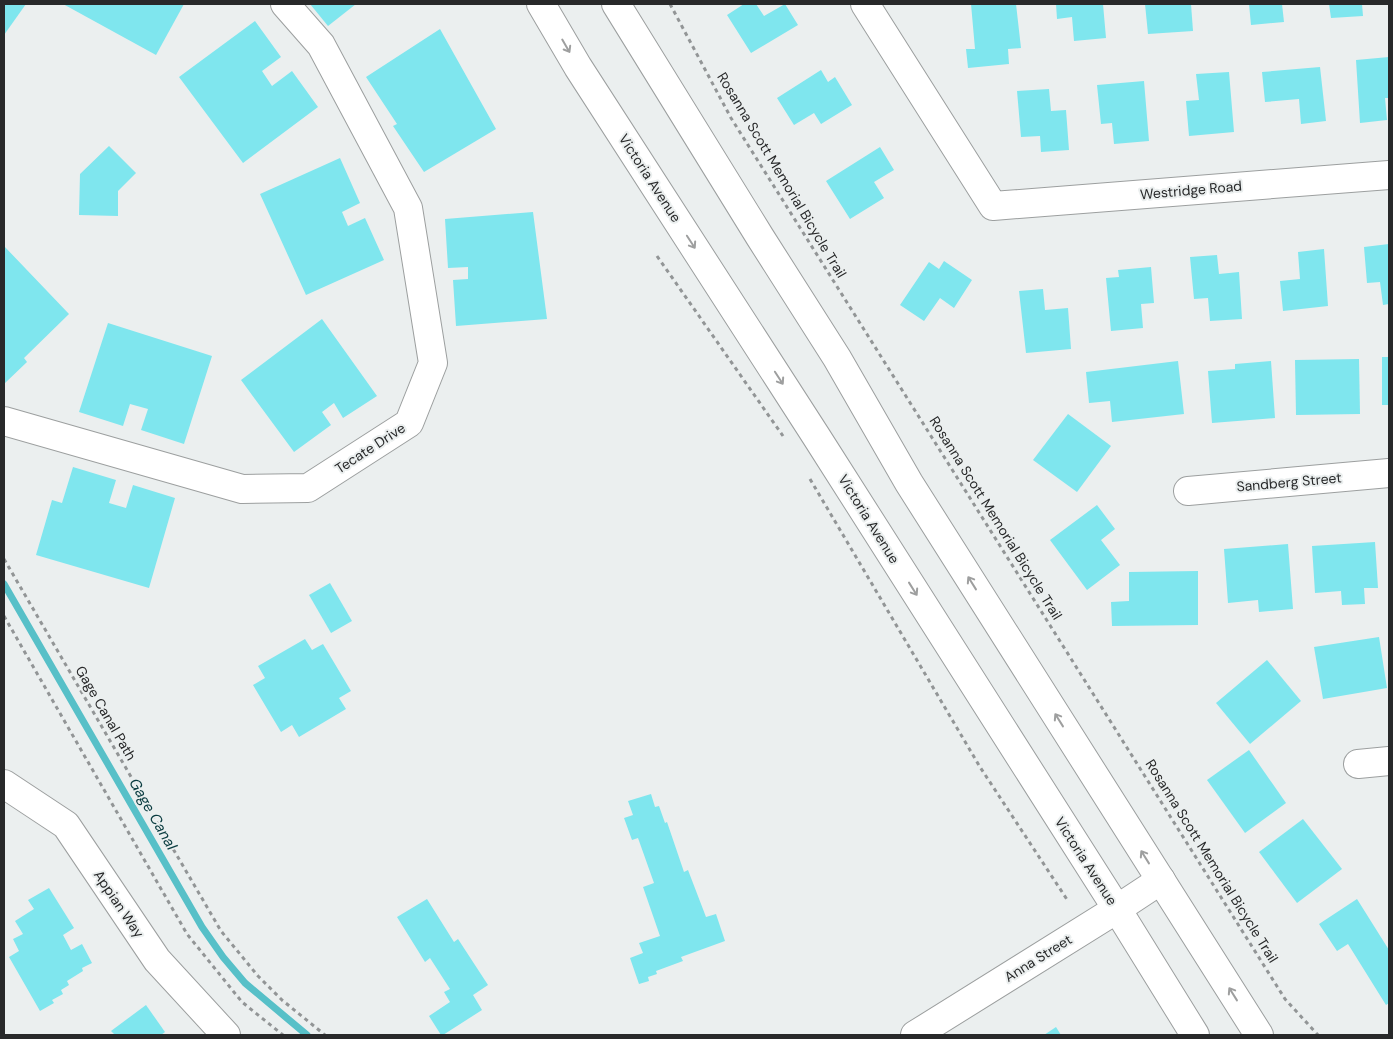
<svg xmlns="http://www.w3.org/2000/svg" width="1393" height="1039" viewBox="0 0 1393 1039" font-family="'DM Sans',sans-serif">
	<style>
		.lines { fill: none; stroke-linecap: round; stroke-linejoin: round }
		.stream { stroke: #57c0c8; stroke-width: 7 }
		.building { fill: #7fe6ee }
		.minor-casing { stroke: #9c9f9f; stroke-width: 30 }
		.major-casing { stroke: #9c9f9f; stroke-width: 30 }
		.path { stroke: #929596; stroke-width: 3; stroke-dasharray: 4 4; stroke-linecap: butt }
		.minor { stroke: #fff; stroke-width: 28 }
		.major { stroke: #fff; stroke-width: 28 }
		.oneway { stroke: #9e9f9f }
		.labels { text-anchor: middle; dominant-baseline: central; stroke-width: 4; stroke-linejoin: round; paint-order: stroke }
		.street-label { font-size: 14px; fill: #28292a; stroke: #ebefef }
		.water-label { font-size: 15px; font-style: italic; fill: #0a3c40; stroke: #ebefef }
	</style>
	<rect width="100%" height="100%" fill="#ebefef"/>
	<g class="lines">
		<!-- stream -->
		<path class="stream" d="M4 584 202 927 223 957 245 983 307 1035"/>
	</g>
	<!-- building -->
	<g class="building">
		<path d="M4 4H26L4 35Z"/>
		<path d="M63 4H184L156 55Z"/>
		<path d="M310 4H356L328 26Z"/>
		<path d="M744 4H756L764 16 785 4 798 25 751 53 727 15Z"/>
		<path d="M971 4H1016L1021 48 1008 49 1009 64 968 68 966 49H975Z"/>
		<path d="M1056 4H1103L1106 38 1074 41 1072 17 1057 19Z"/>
		<path d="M1145 4H1191L1193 31 1148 34Z"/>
		<path d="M1249 4H1282L1284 22 1251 25Z"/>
		<path d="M1329 4H1362L1363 16 1331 18Z"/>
		<path d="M255 21 281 57 262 71 272 86 292 71 318 107 243 163 179 77Z"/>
		<path d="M440 29 496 129 424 172 393 126 397 124 366 77Z"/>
		<path d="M1389 57V98H1385L1387 120 1360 123 1356 60Z"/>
		<path d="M1320 67 1326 121 1301 124 1299 99 1265 102 1262 72Z"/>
		<path d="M821 70 828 82 835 77 852 105 821 124 814 113 794 125 777 98Z"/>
		<path d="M1229 72 1234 132 1189 136 1186 101 1199 100 1196 74Z"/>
		<path d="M1144 81 1149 141 1114 144 1112 123 1101 124 1097 85Z"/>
		<path d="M1049 89 1051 111 1066 110 1069 150 1041 152 1040 136 1021 137 1017 91Z"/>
		<path d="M109 146 136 173 118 191V216L79 215 80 174Z"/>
		<path d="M880 147 894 170 874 182 884 198 850 219 826 181Z"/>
		<path d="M340 158 360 203 342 212 348 226 365 218 384 260 306 295 260 194Z"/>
		<path d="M533 212 547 319 456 326 453 280 468 279V267L448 268 445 219Z"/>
		<path d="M1389 244V304L1383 305 1380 282 1367 283 1364 247Z"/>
		<path d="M4 246 69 314 24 358 27 362 4 384Z"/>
		<path d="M1324 249 1328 306 1283 311 1280 281 1300 279 1298 252Z"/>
		<path d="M1217 255 1219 274 1239 272 1242 319 1210 321 1208 298 1194 299 1190 257Z"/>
		<path d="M944 261 972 280 954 308 940 298 924 321 900 305 929 262 939 269Z"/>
		<path d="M1151 267 1154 303 1141 304 1143 328 1111 331 1106 278 1119 277 1118 270Z"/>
		<path d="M1043 289 1045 310 1068 308 1071 349 1026 353 1019 291Z"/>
		<path d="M322 319 377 396 343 418 334 403 322 412 331 425 294 452 241 380Z"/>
		<path d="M108 323 212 356 184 444 141 430 148 409 130 404 123 426 79 412Z"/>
		<rect x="1382" y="357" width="7" height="48"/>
		<path d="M1359 359 1360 414 1296 415 1295 360Z"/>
		<path d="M1178 361 1184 414 1112 422 1110 401 1089 403 1086 372Z"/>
		<path d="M1271 361 1275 418 1212 423 1208 371 1235 369V364Z"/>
		<path d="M1068 414 1111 446 1077 492 1033 460Z"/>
		<path d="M73 467 116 480 109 503 126 508 133 485 175 498 149 588 36 555 52 500 62 503Z"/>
		<path d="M1097 505 1115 529 1101 540 1120 565 1087 590 1050 540Z"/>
		<path d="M1375 542 1378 588H1364L1365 604 1342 605 1341 591 1315 593 1312 546Z"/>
		<path d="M1288 544 1293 609 1259 612 1258 600 1228 603 1224 549Z"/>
		<path d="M1198 571V625L1112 626 1111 602 1129 601V572Z"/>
		<path d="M330 583 352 621 331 633 309 595Z"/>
		<path d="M1379 637 1387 688 1323 699 1314 647Z"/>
		<path d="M305 639 312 650 323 644 351 691 339 698 346 709 299 737 292 725 281 732 253 685 265 678 258 666Z"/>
		<path d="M1267 660 1301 701 1250 744 1216 703Z"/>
		<path d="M1249 750 1286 803 1245 833 1207 780Z"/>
		<path d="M651 794 655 807 659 806 665 823 667 822 684 872 688 870 706 917 716 914 725 941 681 957 683 961 656 971 657 974 648 977 649 981 639 984 630 958 643 953 639 943 660 936 643 887 654 883 638 838 632 840 624 818 633 815 628 801Z"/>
		<path d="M1303 819 1342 869 1297 903 1259 852Z"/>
		<path d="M49 888 74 928 63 935 71 950 82 944 92 963 82 968 83 971 67 981 69 985 61 990 63 994 52 1000 54 1003 40 1011 9 957 19 951 13 939 23 934 15 921 34 909 28 900Z"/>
		<path d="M427 899 454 942 458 939 488 985 473 995 482 1010 443 1035H441L429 1016 450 1002 444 992 450 989 430 958 425 962 397 917Z"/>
		<path d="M1357 899 1389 950V1003L1386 1005 1348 944 1337 951 1319 924Z"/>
		<path d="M146 1005 165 1032 161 1035H115L111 1031Z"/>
		<path d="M1056 1027 1061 1035H1044Z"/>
	</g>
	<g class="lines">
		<!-- minor casing -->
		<g class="minor-casing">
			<g id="minor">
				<path d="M865 4 993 206 1389 175"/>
				<path d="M4 421 242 489 308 488 409 423 433 363 408 208 321 45 285 4"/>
				<path d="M1188 491 1389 473"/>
				<path d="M1358 764 1389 761"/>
				<path d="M4 784 66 825 157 960 226 1035"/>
				<path d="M915 1035 1117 909 1161 880"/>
			</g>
		</g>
		<!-- major casing -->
		<g class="major-casing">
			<g id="major">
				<path d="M541 4 578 67 816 436 1117 909 1195 1035"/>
				<path d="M616 4 760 237 837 358 909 483 1259 1035"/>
			</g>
		</g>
		<!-- path -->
		<g class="path">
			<path d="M670 4 731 118 1285 999 1318 1035"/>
			<path d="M657 256 783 436"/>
			<path d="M810 479 980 767 1068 901"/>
			<path d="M4 559 221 931 258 976 282 1000 325 1035"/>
			<path d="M4 616 187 934 242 1002 283 1035"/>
		</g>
		<!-- minor -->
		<use href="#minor" class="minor"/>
		<!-- major -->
		<use href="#major" class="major"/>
	</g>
	<!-- one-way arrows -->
	<defs><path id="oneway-shaft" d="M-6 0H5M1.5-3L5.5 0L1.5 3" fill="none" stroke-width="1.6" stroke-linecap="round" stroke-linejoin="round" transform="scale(1.25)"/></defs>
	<g class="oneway">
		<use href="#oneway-shaft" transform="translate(566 46) rotate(60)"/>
		<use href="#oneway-shaft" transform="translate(691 242) rotate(57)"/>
		<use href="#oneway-shaft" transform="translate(779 378) rotate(57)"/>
		<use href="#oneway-shaft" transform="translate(972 583) rotate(-122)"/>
		<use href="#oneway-shaft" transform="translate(913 589) rotate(58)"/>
		<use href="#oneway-shaft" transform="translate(1059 720) rotate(-122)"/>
		<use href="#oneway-shaft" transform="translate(1145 857) rotate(-122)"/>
		<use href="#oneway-shaft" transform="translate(1233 994) rotate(-122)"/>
	</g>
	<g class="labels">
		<!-- street labels -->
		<g class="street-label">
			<text transform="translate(782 175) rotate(59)">Rosanna Scott Memorial Bicycle Trail</text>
			<text transform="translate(650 178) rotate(57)">Victoria Avenue</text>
			<text transform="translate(1191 190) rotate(-5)">Westridge Road</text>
			<text transform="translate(370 448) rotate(-33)">Tecate Drive</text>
			<text transform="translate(1289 482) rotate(-5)">Sandberg Street</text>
			<text transform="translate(996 518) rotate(58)">Rosanna Scott Memorial Bicycle Trail</text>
			<text transform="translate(869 519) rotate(58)">Victoria Avenue</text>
			<text transform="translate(106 713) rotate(60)">Gage Canal Path</text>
			<text transform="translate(1086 861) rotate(57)">Victoria Avenue</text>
			<text transform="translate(1212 861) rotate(58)">Rosanna Scott Memorial Bicycle Trail</text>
			<text transform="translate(119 904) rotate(56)">Appian Way</text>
			<text transform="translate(1038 958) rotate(-32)">Anna Street</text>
		</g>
		<!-- water labels -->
		<g class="water-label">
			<text transform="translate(153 814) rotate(60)">Gage Canal</text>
		</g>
	</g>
	<!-- border -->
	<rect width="1393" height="1039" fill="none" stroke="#28292a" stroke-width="10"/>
</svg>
